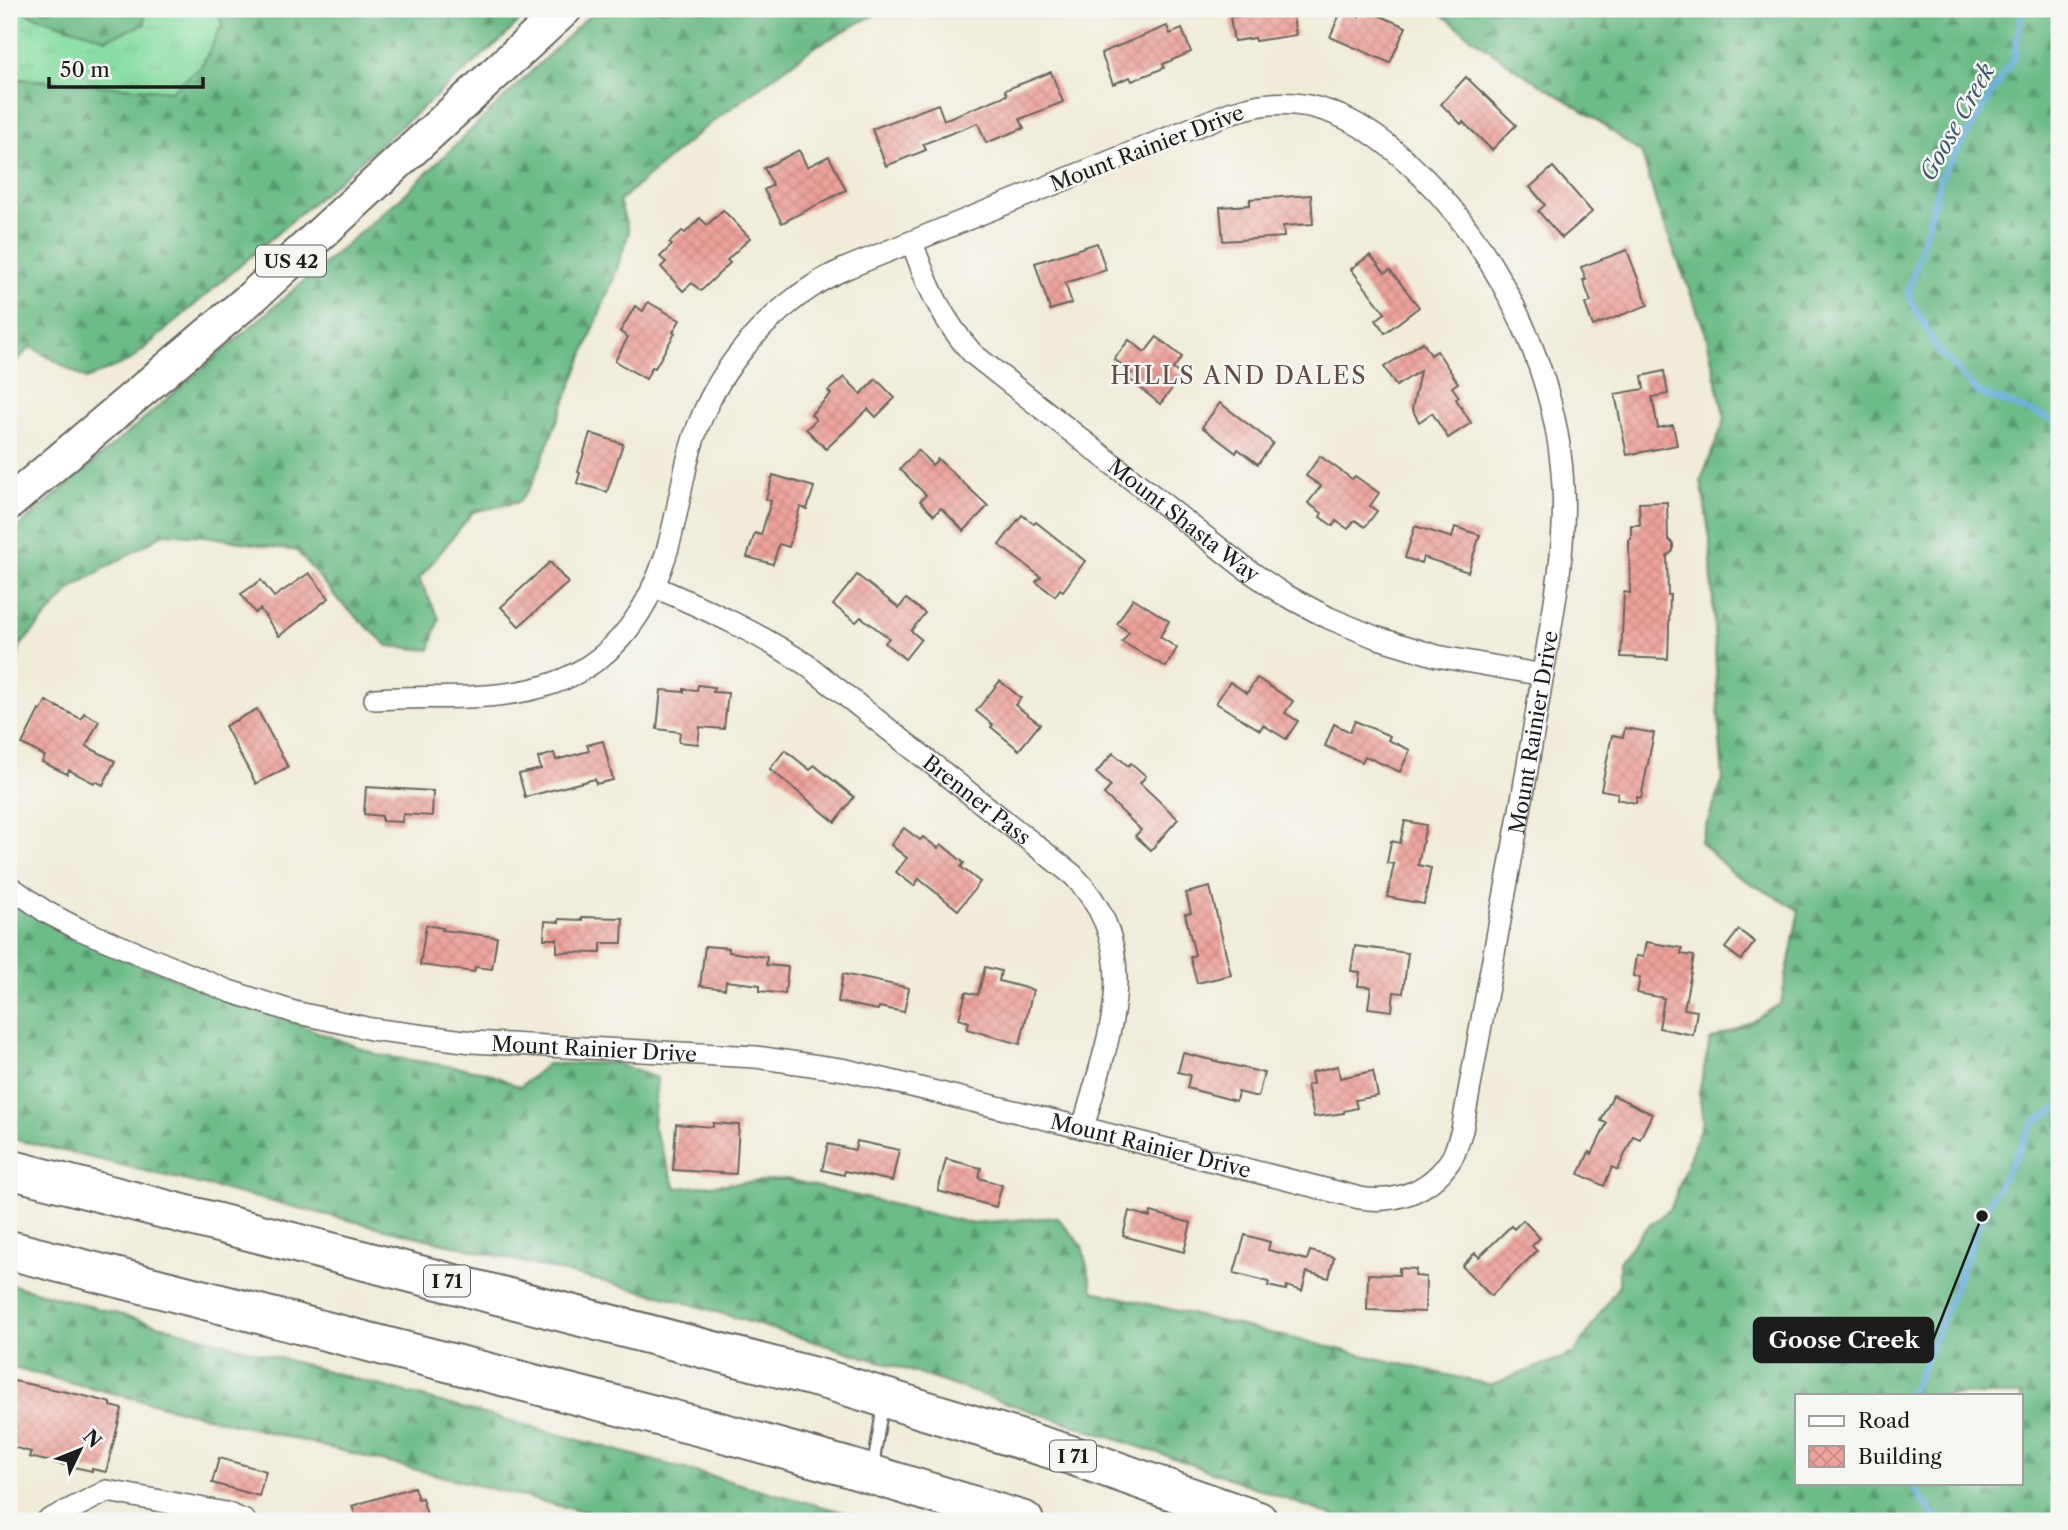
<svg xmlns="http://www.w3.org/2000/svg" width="2068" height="1530" viewBox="0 0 2068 1530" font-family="'Libre Caslon Text',serif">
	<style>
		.grass { fill: url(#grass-tufts); stroke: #507c5e; stroke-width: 2 }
		.forest { fill: url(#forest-firs); stroke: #446c52; stroke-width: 2; fill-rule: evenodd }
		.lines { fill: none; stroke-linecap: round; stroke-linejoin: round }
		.stream { stroke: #6eb1e3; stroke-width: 6 }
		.building { fill: url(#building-cross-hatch) }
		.lane-casing { stroke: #66655e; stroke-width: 14 }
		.street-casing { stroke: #66655e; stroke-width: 24 }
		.primary-casing { stroke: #66655e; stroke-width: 37 }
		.highway-casing { stroke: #66655e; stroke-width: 42 }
		.lane { stroke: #fff; stroke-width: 10 }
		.street { stroke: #fff; stroke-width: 21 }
		.primary { stroke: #fff; stroke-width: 33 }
		.highway { stroke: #fff; stroke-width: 38 }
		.labels { text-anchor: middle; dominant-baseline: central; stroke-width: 5; stroke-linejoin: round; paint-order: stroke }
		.shield { fill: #f6f6f2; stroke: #5d5d5c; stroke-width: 2 }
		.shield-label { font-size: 19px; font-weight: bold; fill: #1c1c1c }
		.street-label { font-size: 21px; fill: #1c1c1c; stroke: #f6f6f2 }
		.water-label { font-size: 23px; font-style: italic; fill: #3d586c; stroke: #f6f6f2 }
		.quarter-label { font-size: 24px; letter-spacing: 2px; fill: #654b48; stroke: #f6f6f2 }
		.leader { fill: none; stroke: #1c1c1c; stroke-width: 2.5 }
		.callout-dot { fill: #1c1c1c; stroke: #f6f6f2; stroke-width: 2.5 }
		.callout { fill: #1c1c1c; stroke: #1c1c1c; stroke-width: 2.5 }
		.callout-label { font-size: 23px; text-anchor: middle; font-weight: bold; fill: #fff }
	</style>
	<defs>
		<pattern id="grass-tufts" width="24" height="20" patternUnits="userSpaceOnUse" patternTransform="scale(1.75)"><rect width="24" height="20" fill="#85dda1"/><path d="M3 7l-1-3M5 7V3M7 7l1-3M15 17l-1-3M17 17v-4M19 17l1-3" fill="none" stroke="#72bd8a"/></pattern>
		<pattern id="forest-firs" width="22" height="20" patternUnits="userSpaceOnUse" patternTransform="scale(1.75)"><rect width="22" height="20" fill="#6cbc87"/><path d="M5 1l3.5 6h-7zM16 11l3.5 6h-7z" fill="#58986e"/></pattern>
		<pattern id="building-cross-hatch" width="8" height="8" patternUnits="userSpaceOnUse" patternTransform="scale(1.75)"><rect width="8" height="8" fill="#eda29b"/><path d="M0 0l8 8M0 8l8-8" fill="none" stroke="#cb8b85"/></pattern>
	</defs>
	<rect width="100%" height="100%" fill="#f6f6f2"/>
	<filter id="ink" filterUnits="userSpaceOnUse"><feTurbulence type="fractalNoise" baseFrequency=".0143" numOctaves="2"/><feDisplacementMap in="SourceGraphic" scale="14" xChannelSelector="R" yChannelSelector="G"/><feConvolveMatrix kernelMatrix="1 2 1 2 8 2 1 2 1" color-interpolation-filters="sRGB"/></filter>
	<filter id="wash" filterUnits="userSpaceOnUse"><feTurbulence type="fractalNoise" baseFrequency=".00686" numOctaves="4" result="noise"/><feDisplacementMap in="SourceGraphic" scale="28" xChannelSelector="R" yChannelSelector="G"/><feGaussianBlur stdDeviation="1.57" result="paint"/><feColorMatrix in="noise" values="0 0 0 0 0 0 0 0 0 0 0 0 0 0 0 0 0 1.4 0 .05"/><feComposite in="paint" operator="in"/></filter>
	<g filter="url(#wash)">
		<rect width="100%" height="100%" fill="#f0ecd9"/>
		<!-- grass -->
		<path class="grass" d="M9 9 145 24 143 9H219L222 25 201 67 171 91 9 78Z"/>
		<!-- forest -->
		<g class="forest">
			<path d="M13 9H143L145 24 106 39Z"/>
			<path d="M219 9H531L504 37 131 360 86 379 31 347 9 368V78L171 91 201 67 222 25Z"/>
			<path d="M596 9H885L814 47 703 129 619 201 629 232 615 275 532 484 519 502 473 512 419 579 439 618 430 650 388 646 339 601 297 551 205 536 165 533 72 588 20 646 9 717V535L406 193Z"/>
			<path d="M1435 9H2059V1521H1346L1185 1462 904 1369 667 1297 9 1138V898L132 962 379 1055 486 1072 520 1087 547 1064 614 1063 657 1078 653 1126 676 1188 786 1179 970 1223 1057 1217 1082 1246 1093 1291 1490 1385 1574 1353 1619 1285V1261L1645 1229 1671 1208 1703 1120 1699 1092 1710 1040 1752 1022 1781 1003 1799 910 1732 873 1700 842 1723 780 1718 711 1710 539 1701 480 1725 419 1706 334 1657 206 1642 154 1593 117 1519 71 1468 35ZM1797 1395H2021V1483H1797Z"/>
			<path d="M9 1284 875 1521H619L9 1367Z"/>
		</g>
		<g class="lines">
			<!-- stream -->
			<g class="stream">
				<path d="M2022 9 2014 57 1941 177 1908 294 1937 349 1979 393 2059 422"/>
				<path d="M1909 1395 1928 1356 1982 1216 2035 1121 2059 1108"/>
				<path d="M1910 1483 1932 1514 1947 1521"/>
			</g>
		</g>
		<g id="blocks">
			<!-- building -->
			<g class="building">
				<path d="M1252 9H1292L1296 35 1255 41V38L1234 41 1230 17 1252 15Z"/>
				<path d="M1342 9 1359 17 1362 9H1364L1406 27 1390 63 1330 37Z"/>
				<path d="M1167 26 1170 34 1182 29 1191 52 1163 64 1164 68 1132 81 1130 77 1113 84 1101 53Z"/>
				<path d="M1051 72 1063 102 1020 119 1024 128 986 143 978 123 923 144 926 150 886 166 872 129 938 104 944 120 1007 95 1005 90Z"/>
				<path d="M1466 77 1516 125 1492 150 1463 122 1461 124 1441 104Z"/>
				<path d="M799 150 807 167 829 156 846 190 782 223 764 190 773 185 764 168Z"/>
				<path d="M1553 167 1592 212 1562 238 1538 211 1545 205 1530 187Z"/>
				<path d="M1311 195 1313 224 1283 226 1284 237 1223 241 1220 207 1250 205V199Z"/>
				<path d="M723 210 750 238 727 260 730 263 701 291 692 283 683 291 661 267 666 262 660 257 672 245 669 243 682 231 685 233 700 218 707 225Z"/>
				<path d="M1097 243 1106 270 1065 283 1072 303 1050 310 1035 263Z"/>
				<path d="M1627 250 1648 305 1593 326 1585 304 1591 302 1583 280H1586L1581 267Z"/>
				<path d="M1370 255 1385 273 1390 270 1419 307 1385 333 1376 320 1385 313 1351 269Z"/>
				<path d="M648 302 680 320 673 332 675 333 655 368 652 367 646 379 615 361 628 337 620 332 635 306 643 311Z"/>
				<path d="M1157 337 1182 357 1173 369 1182 376 1160 404 1128 378 1132 373 1114 359 1129 340 1145 352Z"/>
				<path d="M1423 342 1431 355 1437 351 1458 383 1452 387 1459 397 1456 399 1471 423 1448 438 1432 413 1419 422 1412 409 1420 371 1396 386 1384 367Z"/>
				<path d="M1664 371 1668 394 1652 397 1658 428 1673 425 1677 445 1627 455 1615 394 1644 389 1642 376Z"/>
				<path d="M844 377 861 394 876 379 895 398 876 417 868 409 826 449 806 429 816 420 811 414 831 394 828 391Z"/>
				<path d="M1220 403 1273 443 1258 464 1238 449 1236 453 1202 427Z"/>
				<path d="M590 433 623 444 607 492 577 483 580 473 578 472Z"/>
				<path d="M918 450 932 465 938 459 988 506 964 531 941 508 934 515 920 501 926 495 900 469Z"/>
				<path d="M1320 456 1352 479 1355 476 1379 493 1370 506 1377 511 1365 527 1355 520 1348 529 1336 521 1333 526 1320 517 1322 513 1308 503 1321 486 1306 476Z"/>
				<path d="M773 475 814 487 807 509 800 507 789 547 779 544 773 564 747 557 755 533 761 535 771 501 766 499Z"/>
				<path d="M1667 502 1668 539 1673 544V551L1667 556 1668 595H1670L1668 659 1621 657 1624 592 1630 593 1629 539H1631V525H1640L1639 503Z"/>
				<path d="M1022 515 1034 524 1036 522 1085 561 1063 591 1060 589 1055 596 1036 582 1041 577 999 545Z"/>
				<path d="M1415 526 1452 538 1455 527 1480 535 1468 572 1423 557 1421 563 1405 558Z"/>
				<path d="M550 562 568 583 519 626 501 607Z"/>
				<path d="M309 573 329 598 279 636 260 609 255 613 241 594 261 580 274 597Z"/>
				<path d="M857 575 899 608 906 599 925 613 911 631 921 639 905 659 885 643 889 638 861 617 856 622 833 605Z"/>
				<path d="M1133 598 1169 621 1160 637 1177 648 1166 667 1122 642 1129 632 1117 624Z"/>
				<path d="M1257 678 1293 701 1285 713 1298 721 1286 739 1263 725 1260 730 1216 703 1230 682 1247 693Z"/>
				<path d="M1000 681 1021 698 1015 705 1040 724 1019 750 991 727 993 725 976 711Z"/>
				<path d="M698 685 714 687 713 692 728 693 724 729 700 727 698 744 679 742 680 732 657 729 661 690 684 692V689L697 690Z"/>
				<path d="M46 701 81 719 84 713 99 721 86 746 115 761 103 785 95 781 94 783 69 770 67 774 42 762 45 756 22 744 39 710 41 711Z"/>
				<path d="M257 709 288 767 256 784 225 726Z"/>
				<path d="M1355 721 1390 736 1388 740 1410 750 1400 772 1365 756 1362 762 1325 746 1334 724 1350 732Z"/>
				<path d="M1625 728 1654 733 1641 798 1637 797 1636 803 1617 799 1618 793 1601 790 1612 735 1623 737Z"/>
				<path d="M603 741 613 780 596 784 595 779 525 797 519 774 541 769 538 758 554 753 556 760 589 751 587 745Z"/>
				<path d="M785 750 810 770 814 765 854 797 835 822 770 769Z"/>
				<path d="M1113 753 1128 766 1131 763 1146 776 1140 783 1178 819 1151 850 1135 836 1141 830 1104 794 1111 786 1096 773Z"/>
				<path d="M366 787 433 791 432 816 403 814 402 822 382 821V816L364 814Z"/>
				<path d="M1405 821 1426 825 1418 865 1431 868 1424 904 1387 897 1394 864 1387 863 1391 841 1400 843Z"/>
				<path d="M904 828 920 840 923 837 938 848 941 844 964 863 961 867 980 882 958 910 919 879 914 886 896 872 907 858 891 845Z"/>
				<path d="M1210 887 1231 975 1197 983 1190 957 1195 955 1185 914 1191 913 1186 893Z"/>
				<path d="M582 917 623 918 622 943H601V953L557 952V939H544L545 921 559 922V919L582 920Z"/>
				<path d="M426 925 443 928 442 930 497 937 492 969 475 967 474 972 420 965Z"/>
				<path d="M1739 930 1755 942 1741 960 1725 948Z"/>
				<path d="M1646 942 1682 948 1681 954 1694 956 1684 1009 1697 1011 1693 1035 1659 1028 1664 998 1637 993 1640 978 1633 976 1636 956 1643 957Z"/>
				<path d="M705 946 729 948V952L767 957 766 965 788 967 785 994 760 991V985L726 981 725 989 700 986Z"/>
				<path d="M1355 946 1408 953 1403 993 1394 992 1392 1011 1368 1008 1371 987 1358 986 1360 972 1351 971Z"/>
				<path d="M985 967 1001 971 999 981 1033 990 1020 1044 967 1029 969 1022 959 1019 966 992 978 995Z"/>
				<path d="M843 974 909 988 904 1012 879 1007 878 1010 838 1002Z"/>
				<path d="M1183 1053 1264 1073 1258 1097 1238 1092 1236 1101 1187 1088 1190 1075 1178 1072Z"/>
				<path d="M1338 1066 1340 1078 1373 1071 1378 1096 1355 1100 1357 1108 1344 1111V1113L1314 1117 1307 1085 1313 1084 1311 1072Z"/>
				<path d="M1613 1095 1652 1114 1640 1139 1633 1136 1618 1170 1612 1167 1604 1186 1579 1174 1589 1152 1592 1154 1607 1123 1601 1121Z"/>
				<path d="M713 1123 739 1125 736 1174 673 1170 676 1124 713 1127Z"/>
				<path d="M857 1141 899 1150 892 1181 845 1171 844 1175 822 1170 828 1144 855 1150Z"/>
				<path d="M946 1159 981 1168 979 1178 1002 1185 996 1207 938 1191Z"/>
				<path d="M1129 1211 1150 1217 1151 1212 1191 1223 1184 1252 1123 1236Z"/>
				<path d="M1523 1220 1540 1238 1532 1246 1537 1251 1491 1296 1462 1266 1475 1253 1479 1257 1511 1226 1514 1229Z"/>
				<path d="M1245 1235 1270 1242 1268 1250 1307 1260 1310 1251 1334 1257 1329 1278 1307 1272 1302 1291 1287 1286 1286 1290 1268 1286 1269 1282 1234 1273Z"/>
				<path d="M1399 1268 1416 1269 1415 1276 1426 1277 1425 1312 1367 1310 1368 1274 1399 1275Z"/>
				<path d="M9 1380 81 1395 111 1403V1406L122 1409 106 1472 92 1469V1471L29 1457 31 1452 9 1446Z"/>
				<path d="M219 1458 266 1471 259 1496 212 1483Z"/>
				<path d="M414 1487 418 1499 422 1498 427 1515 415 1518 416 1521H357L352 1506Z"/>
			</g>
		</g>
	</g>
	<g filter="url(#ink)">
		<use href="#blocks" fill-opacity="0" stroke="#66655e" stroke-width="2"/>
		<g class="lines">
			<!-- lane casing -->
			<g class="lane-casing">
				<path id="lane" d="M873 1467 883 1404"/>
			</g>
			<!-- street casing -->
			<g class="street-casing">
				<g id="street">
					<path id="s1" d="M912 242C927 285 942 320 973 354L1242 566 1283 594 1329 618 1375 637 1437 656 1543 675"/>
					<path id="s2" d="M653 586C708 610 757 632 807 665L1073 875C1148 952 1107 1038 1083 1128"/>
					<path id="s3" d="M9 886 46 912 79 929 229 991 294 1012 371 1029 472 1042 756 1057 846 1070 1083 1128 1360 1198C1398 1204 1433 1190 1453 1156 1457 1148 1459 1138 1462 1130 1483 1016 1503 902 1524 788 1531 746 1538 704 1545 661 1555 603 1566 546 1563 486 1558 375 1500 254 1422 176 1379 133 1326 95 1262 105 1252 106 1242 110 1232 112L849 267C838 272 826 277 816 284 766 315 723 365 701 419 682 463 680 512 665 557 646 615 612 662 554 683 498 703 434 695 375 699"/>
					<path d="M47 1521 107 1491 226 1513 245 1521"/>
				</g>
			</g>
			<!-- primary casing -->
			<g class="primary-casing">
				<path id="primary" d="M9 503 252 297 565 9"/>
			</g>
			<!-- highway casing -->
			<g class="highway-casing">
				<g id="highway">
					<path d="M9 1169 830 1381 1074 1456 1258 1521"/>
					<path d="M9 1250 713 1430 847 1467 1024 1521"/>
				</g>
			</g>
			<!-- lane -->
			<use href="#lane" class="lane"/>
			<!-- street -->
			<use href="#street" class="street"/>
			<!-- primary -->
			<use href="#primary" class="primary"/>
			<!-- highway -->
			<use href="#highway" class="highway"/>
		</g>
	</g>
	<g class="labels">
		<!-- shield labels -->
		<g class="shield">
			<rect x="256" y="245.5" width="70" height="31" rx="5"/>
			<rect x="424" y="1265.5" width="46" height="31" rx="5"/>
			<rect x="1050" y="1440.5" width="46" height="31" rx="5"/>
		</g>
		<g class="shield-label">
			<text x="291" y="261">US 42</text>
			<text x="447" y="1281">I 71</text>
			<text x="1073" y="1456">I 71</text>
		</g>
		<!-- street labels -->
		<g class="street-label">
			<text transform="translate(1147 148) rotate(-21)">Mount Rainier Drive</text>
			<text stroke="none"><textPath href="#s1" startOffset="397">Mount Shasta Way</textPath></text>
			<text stroke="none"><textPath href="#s3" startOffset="1939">Mount Rainier Drive</textPath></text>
			<text stroke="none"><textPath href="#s2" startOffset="390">Brenner Pass</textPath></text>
			<text stroke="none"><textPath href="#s3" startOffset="616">Mount Rainier Drive</textPath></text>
			<text stroke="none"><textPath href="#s3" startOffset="1183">Mount Rainier Drive</textPath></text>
		</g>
		<!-- water labels -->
		<g class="water-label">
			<text transform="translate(1957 122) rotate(-61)">Goose Creek</text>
		</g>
		<!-- quarter labels -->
		<g class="quarter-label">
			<text x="1239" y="375">HILLS AND DALES</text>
		</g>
	</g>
	<!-- callouts -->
	<path class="leader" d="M1982 1216L1933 1340"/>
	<circle class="callout-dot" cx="1982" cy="1216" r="7"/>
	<rect class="callout" x="1754" y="1318" width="179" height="44" rx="7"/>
	<g class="callout-label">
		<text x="1844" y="1348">Goose Creek</text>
	</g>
	<!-- margin -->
	<rect width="2068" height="1530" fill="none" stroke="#f6f6f2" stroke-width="35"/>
	<!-- legend -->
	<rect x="1795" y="1394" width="228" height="91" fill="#f6f6f2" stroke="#9f9f9c" stroke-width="2"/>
	<rect x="1809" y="1416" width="35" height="10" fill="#ffffff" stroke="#9f9f9c" stroke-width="2"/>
	<text x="1858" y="1428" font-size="21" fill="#1c1c1c">Road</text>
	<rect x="1809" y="1446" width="35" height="21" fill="url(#building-cross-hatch)" stroke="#9f9f9c" stroke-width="2"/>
	<text x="1858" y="1464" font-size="21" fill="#1c1c1c">Building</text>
	<!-- north arrow -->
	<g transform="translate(80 1450) rotate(47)" stroke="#f6f6f2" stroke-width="5" paint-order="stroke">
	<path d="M0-5L12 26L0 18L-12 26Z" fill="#1c1c1c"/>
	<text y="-10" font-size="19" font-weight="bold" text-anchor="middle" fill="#1c1c1c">N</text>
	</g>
	<!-- scale -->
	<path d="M49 77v10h154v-10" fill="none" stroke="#1c1c1c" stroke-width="3.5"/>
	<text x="60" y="77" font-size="21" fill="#1c1c1c" stroke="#f6f6f2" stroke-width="5" paint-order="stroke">50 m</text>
</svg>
